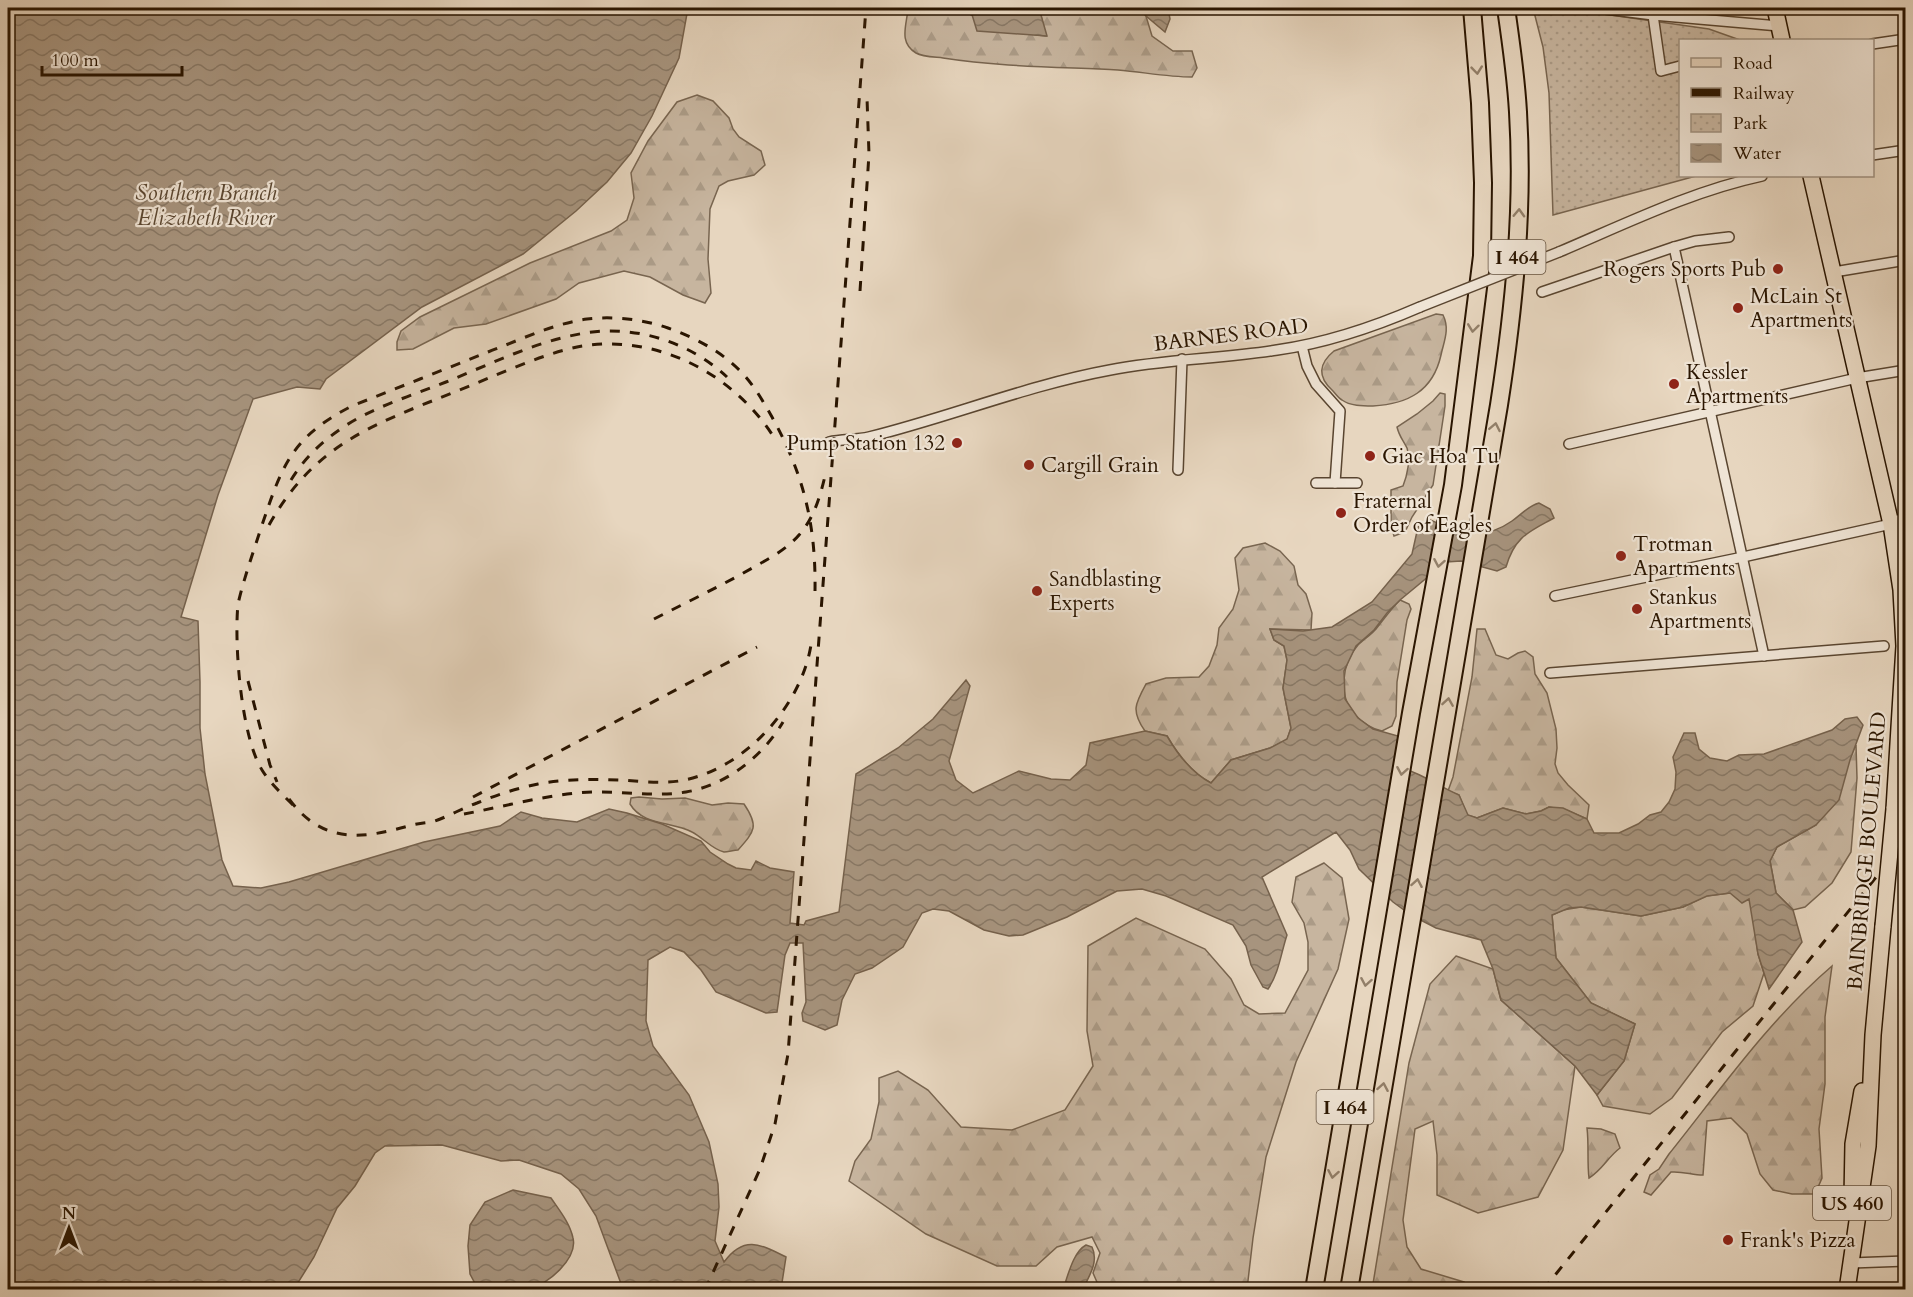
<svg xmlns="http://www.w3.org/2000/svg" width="1913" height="1297" viewBox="0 0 1913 1297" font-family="Cardo,serif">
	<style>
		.forest { fill: url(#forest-firs); stroke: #786550; stroke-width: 1.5 }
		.park { fill: url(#park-dots); stroke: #786550; stroke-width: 1.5 }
		.water { fill: url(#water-waves); stroke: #75614c; stroke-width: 1.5 }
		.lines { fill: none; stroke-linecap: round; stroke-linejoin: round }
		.minor-casing { stroke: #594530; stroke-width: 12 }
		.tertiary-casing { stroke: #594530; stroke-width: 15 }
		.primary-casing { stroke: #2a1500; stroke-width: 18 }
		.motorway-casing { stroke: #2a1500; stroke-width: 20 }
		.minor { stroke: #efe4d5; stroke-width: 9 }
		.tertiary { stroke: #efe4d5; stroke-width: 12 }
		.primary { stroke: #e7d6bf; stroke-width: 15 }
		.motorway { stroke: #e7d6bf; stroke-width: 16 }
		.rail { stroke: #2a1500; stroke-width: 3; stroke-dasharray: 10 10; stroke-linecap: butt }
		.minor-bridge-casing { stroke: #594530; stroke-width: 12; stroke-linecap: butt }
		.primary-bridge-casing { stroke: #2a1500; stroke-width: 18; stroke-linecap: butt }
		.minor-bridge { stroke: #efe4d5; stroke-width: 9 }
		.primary-bridge { stroke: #e7d6bf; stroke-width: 15 }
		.oneway { stroke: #927f69 }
		.poi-dot { fill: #8f2418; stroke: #efe4d5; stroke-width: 2 }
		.labels { text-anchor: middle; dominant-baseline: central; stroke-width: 4.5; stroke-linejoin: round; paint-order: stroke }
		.shield { fill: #efe4d5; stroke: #655340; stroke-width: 1.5 }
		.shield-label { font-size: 20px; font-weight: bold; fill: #2a1500 }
		.poi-label { font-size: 21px; fill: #2a1500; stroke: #efe4d5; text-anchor: start }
		.street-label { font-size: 21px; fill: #2a1500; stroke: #efe4d5 }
		.water-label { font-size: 22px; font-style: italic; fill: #5c4832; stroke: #efe4d5 }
	</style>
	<defs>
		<pattern id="forest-firs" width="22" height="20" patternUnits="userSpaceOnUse" patternTransform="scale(1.5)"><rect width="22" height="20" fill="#c7b59f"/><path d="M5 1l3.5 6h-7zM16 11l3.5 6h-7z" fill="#ab9b87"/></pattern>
		<pattern id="park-dots" width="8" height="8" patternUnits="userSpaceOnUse" patternTransform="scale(1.5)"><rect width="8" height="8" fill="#c7b59f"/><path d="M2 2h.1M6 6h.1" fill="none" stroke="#ab9b87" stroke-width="1.8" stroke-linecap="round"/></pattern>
		<pattern id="water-waves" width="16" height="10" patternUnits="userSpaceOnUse" patternTransform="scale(1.5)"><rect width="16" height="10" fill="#a7947e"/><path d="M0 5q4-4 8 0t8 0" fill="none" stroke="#887865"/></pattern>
	</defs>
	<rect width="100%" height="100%" fill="#e7d6bf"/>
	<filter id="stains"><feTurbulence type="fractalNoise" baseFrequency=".00333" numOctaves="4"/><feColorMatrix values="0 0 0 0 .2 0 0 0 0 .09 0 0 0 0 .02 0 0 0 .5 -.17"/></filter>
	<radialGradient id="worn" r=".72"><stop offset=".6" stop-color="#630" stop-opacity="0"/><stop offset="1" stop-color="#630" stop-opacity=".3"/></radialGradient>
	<!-- forest -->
	<g class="forest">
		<path d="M908 8H970L971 15 1015 32 1046 36 1039 8H1140L1146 16 1152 36 1173 51H1192L1197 68 1192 77C1167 77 1143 72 1118 70 1060 67 1001 67 943 58 936 57 923 57 916 53 898 42 907 25 908 8Z"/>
		<path d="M697 95 713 101 729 118 733 129 739 137 761 151 765 165 754 175 728 181 719 186 710 209 708 259 711 293 705 303 683 295 650 277 624 271 579 283 556 299 486 324 454 328 413 349 397 350V342L401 331 420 317 530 263 611 231 627 220 634 198 631 173 648 141 677 102Z"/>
		<path d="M1436 314 1443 315C1450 329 1444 341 1441 355 1433 391 1408 404 1373 406 1363 406 1350 406 1342 400 1338 398 1335 393 1332 390 1318 377 1318 364 1334 351Z"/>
		<path d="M1440 393 1445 394V406L1433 485 1412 517 1405 532 1394 536 1391 526V490L1403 486C1407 476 1411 459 1407 448 1403 440 1399 436 1397 427L1417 414 1433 401Z"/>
		<path d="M1265 543 1280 551 1294 566 1298 585 1306 594 1312 613 1311 630 1270 629 1274 640 1284 646 1287 660 1283 688 1291 728 1287 740 1270 748 1231 760 1211 783C1192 773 1178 755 1167 736L1145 731C1131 711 1135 704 1146 684L1166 678 1199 677 1209 666 1217 645 1219 628 1233 609 1239 590 1235 558 1243 548Z"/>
		<path d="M1400 600 1409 604 1411 609 1407 620 1397 682 1396 716 1392 726 1382 731C1371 729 1362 722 1354 714 1338 695 1342 663 1358 645 1364 639 1371 635 1376 629 1384 619 1391 609 1400 600Z"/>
		<path d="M1477 629H1485L1496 655 1508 659 1518 653 1525 651 1533 657 1535 674 1547 693 1556 729 1557 748 1555 764 1558 773 1568 785 1589 805 1587 819 1566 810 1549 807 1541 811 1526 814 1503 808 1477 818 1467 815 1459 795 1448 791 1453 777 1472 677Z"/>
		<path d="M1856 745 1857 778 1851 852 1832 883 1805 907 1793 910 1776 893 1770 861 1777 847 1816 825Z"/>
		<path d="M639 797 662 799 685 798 712 805 728 803 744 804C759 826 755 831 738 850 734 850 728 852 724 852 713 850 702 837 692 832 672 821 643 826 630 804L631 798Z"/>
		<path d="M1324 863 1342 878 1349 919 1338 969 1296 1062 1266 1157 1253 1238 1247 1289H1100L1093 1273 1100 1253 1092 1237 1057 1247 1036 1266H997L926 1234 849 1181 855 1161 871 1139 879 1102V1078L898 1071 928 1090 961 1127 1012 1130 1065 1110 1093 1066 1087 1031 1088 946 1136 918 1205 949 1231 979 1244 1005 1259 1014 1285 1013 1308 970V942L1304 923 1292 902 1296 877Z"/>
		<path d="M1730 893 1750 896 1758 954 1764 973 1753 1006 1722 1032 1672 1098 1650 1114 1603 1106 1597 1095 1624 1061 1635 1024 1591 1003 1556 958 1552 915 1563 910 1581 907 1641 916 1683 907 1706 896Z"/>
		<path d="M1456 956 1493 969 1501 1000 1575 1066 1563 1150 1538 1197 1478 1213 1437 1195V1155L1433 1121 1415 1129 1403 1220 1407 1247 1421 1269 1464 1282 1474 1289 1372 1290 1409 1063 1430 984Z"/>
		<path d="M1832 966 1825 1017V1084L1819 1129 1822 1178 1815 1194H1792L1773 1190 1760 1174 1747 1134 1731 1118 1707 1121 1703 1175C1692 1175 1683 1171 1671 1172L1651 1195 1644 1192 1650 1175 1659 1169 1669 1154C1721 1089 1769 1020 1832 966Z"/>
		<path d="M1587 1128 1601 1129 1615 1134 1620 1148C1608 1157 1602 1170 1589 1178 1587 1162 1589 1145 1587 1128Z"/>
	</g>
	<!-- park -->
	<path class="park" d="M1533 8H1561L1709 29 1740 40H1680V176H1696L1553 215 1549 93 1543 47Z"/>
	<!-- water -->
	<g class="water">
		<path d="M8 8H688L679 58 652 116 631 153 607 182 576 211 523 254 422 307 326 379 320 389 297 387 253 399 218 495 181 617 198 621 200 682V728L205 774 222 860 233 886 261 888 289 882 424 842 500 826 521 812 542 818 577 822 609 809 627 813 662 824 701 841 710 852 728 864 736 868 751 870 756 861 770 868 794 872 790 923 804 925 806 921 839 912 856 774 898 748 933 719 966 680 970 686 949 761 956 780 973 793 1019 771 1051 779 1070 780 1086 765 1090 743 1145 731 1167 736C1178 755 1192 773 1211 783L1231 760 1270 748 1287 739 1291 728 1283 688 1287 660 1284 646 1274 640 1270 629 1303 631 1332 627 1372 602 1412 554 1418 527 1430 520C1461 532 1482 542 1512 521 1522 514 1528 506 1539 503L1550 509 1554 518C1529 532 1515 536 1506 567L1497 571 1461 561 1446 562 1400 600 1387 613 1374 630 1356 646 1344 671 1345 699 1358 718 1373 729 1398 736 1405 769C1424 775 1440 787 1459 795L1468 815 1477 818 1503 808 1526 814 1541 811 1549 807 1563 808 1587 819 1594 833H1619L1638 824 1650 815 1661 812 1669 802 1675 789 1676 772 1673 757 1684 733H1695L1699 749 1710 758 1727 761 1739 755 1764 754 1832 730 1845 719 1857 717 1863 725 1850 760 1839 800 1816 825 1777 847 1770 861 1776 893 1793 910 1802 942 1769 989 1758 954 1749 899 1742 903 1730 893 1707 896 1683 907 1641 916 1581 907 1569 908 1552 915 1556 958 1591 1003 1635 1024 1624 1061 1597 1095 1575 1066 1501 1000 1493 969 1481 940 1436 928 1411 915 1393 902 1359 869 1350 850 1336 832 1262 877 1287 935C1281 953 1279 973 1268 989L1263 987 1251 965 1246 946 1233 925 1166 896 1142 889 1117 891 1067 917 1023 935 1009 936 984 930 949 911 933 909 922 913 903 947 872 968 855 974 842 1000 837 1025 825 1030 803 1021 802 1013 806 1002 803 943H790L785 955 777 1012 766 1013 716 992 701 970 684 952 670 947 648 960 646 1021 653 1046 689 1095 709 1142 718 1184 719 1207 715 1241 724 1262C744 1235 760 1244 786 1257L781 1289H718L700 1284 695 1289H623L596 1216 579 1189 561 1174 519 1160 501 1161 442 1145 385 1146 375 1153 355 1186 337 1208 314 1257 294 1289H8Z"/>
		<path d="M970 8H1039L1047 36 977 31Z"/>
		<path d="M1140 8H1168L1170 19 1165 32 1146 16Z"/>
		<path d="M513 1190 551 1198C559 1210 570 1223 573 1238 578 1259 547 1285 529 1289 513 1292 494 1290 478 1289L470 1274 468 1246 470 1225 485 1202Z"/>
		<path d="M1086 1245 1092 1247C1099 1262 1089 1276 1083 1289H1063C1068 1276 1073 1252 1086 1245Z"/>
	</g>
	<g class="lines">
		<!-- minor casing -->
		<g class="minor-casing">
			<g id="minor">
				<path d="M1597 8 1653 15 1779 26"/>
				<path d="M1653 8V15L1661 71 1680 66"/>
				<path d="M1872 44 1906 39"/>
				<path d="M1872 155 1906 150"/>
				<path d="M1674 247 1764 656"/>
				<path d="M1559 252C1625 224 1692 191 1762 176"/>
				<path d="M1834 272 1906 260"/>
				<path d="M1542 292 1674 247 1695 241 1729 237"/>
				<path d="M1302 346 1307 366 1316 384 1340 411 1335 483"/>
				<path d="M829 442C842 439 856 440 869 437 950 417 1028 385 1110 370 1165 359 1222 359 1277 350 1327 343 1374 327 1420 307"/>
				<path d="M1569 444 1857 378 1906 370"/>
				<path d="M1178 470 1182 359"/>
				<path d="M1316 483H1357"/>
				<path d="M1555 596 1743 557 1891 524"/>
				<path d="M1550 673 1884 646"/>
				<path d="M1851 1263 1906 1261"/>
			</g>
		</g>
		<!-- tertiary casing -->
		<g class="tertiary-casing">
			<path id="tertiary" d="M1891 524 1906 519"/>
		</g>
		<!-- primary casing -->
		<g class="primary-casing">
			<g id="primary">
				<path d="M1775 8 1782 40"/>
				<path d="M1811 176 1891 524 1901 590 1904 646 1894 809"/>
				<path d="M1852 1198 1853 1144 1862 1091"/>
				<path d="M1847 1290 1868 1146 1873 1035 1883 926"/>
			</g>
		</g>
		<!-- motorway casing -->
		<g class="motorway-casing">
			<g id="motorway">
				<path d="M1314 1290 1411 713 1453 485 1482 256 1483 183 1480 103 1472 8"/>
				<path d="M1349 1290 1499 405C1514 308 1524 210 1518 112 1516 77 1511 42 1506 8"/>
			</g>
		</g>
		<!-- minor -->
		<use href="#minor" class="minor"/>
		<!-- tertiary -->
		<use href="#tertiary" class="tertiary"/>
		<!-- primary -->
		<use href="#primary" class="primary"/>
		<!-- motorway -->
		<use href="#motorway" class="motorway"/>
		<!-- rail -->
		<g class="rail">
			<path d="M860 291 869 154 867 98"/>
			<path d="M291 480C304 459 321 442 342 428 373 407 411 396 446 382 496 362 552 333 606 331 651 330 695 347 727 377"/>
			<path d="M269 525C315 443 375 424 457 391 493 377 539 355 577 347 654 332 734 373 775 439"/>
			<path d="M654 619C687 602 721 586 754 567 770 558 787 549 799 535 814 518 820 497 825 476"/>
			<path d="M248 681 270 765 277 782"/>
			<path d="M473 797 757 647"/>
			<path d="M289 799C323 845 363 839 412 825 419 823 427 823 435 821 449 816 463 808 477 803 496 795 518 788 538 784 565 779 592 779 620 780 639 781 659 784 679 781 743 771 801 707 811 645"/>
			<path d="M293 805C282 794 270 783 262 770 241 736 234 644 238 604 244 578 253 553 261 528 282 466 291 437 352 406 397 388 443 370 488 352 520 340 552 324 587 319 613 316 642 319 668 328 696 338 723 352 744 375 755 387 764 403 772 417 804 475 816 525 815 591"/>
			<path d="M464 814C501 807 539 797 576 793 613 789 650 798 686 792 727 785 763 756 783 722"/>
			<path d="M705 1290 760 1169 775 1124 788 1054 866 8"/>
			<path d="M1543 1290 1906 840"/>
		</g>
		<!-- minor-bridge casing -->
		<g class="minor-bridge-casing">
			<path id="minor-bridge" d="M1420 307 1559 252"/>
		</g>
		<!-- primary-bridge casing -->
		<g class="primary-bridge-casing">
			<path id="primary-bridge" d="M1883 926 1894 809"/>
		</g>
		<!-- minor-bridge -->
		<use href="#minor-bridge" class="minor-bridge"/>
		<!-- primary-bridge -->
		<use href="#primary-bridge" class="primary-bridge"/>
	</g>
	<!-- one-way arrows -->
	<defs><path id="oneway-chevron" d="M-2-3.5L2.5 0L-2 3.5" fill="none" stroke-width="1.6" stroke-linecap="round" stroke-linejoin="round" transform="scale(1.5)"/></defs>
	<g class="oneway">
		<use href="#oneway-chevron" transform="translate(1477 70) rotate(84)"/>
		<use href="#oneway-chevron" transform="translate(1519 213) rotate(-88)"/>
		<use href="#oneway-chevron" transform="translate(1473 328) rotate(97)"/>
		<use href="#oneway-chevron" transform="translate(1495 427) rotate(-79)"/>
		<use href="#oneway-chevron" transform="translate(1439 563) rotate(100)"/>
		<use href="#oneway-chevron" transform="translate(1448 702) rotate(-81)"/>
		<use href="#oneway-chevron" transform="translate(1402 771) rotate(100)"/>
		<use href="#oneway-chevron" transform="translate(1417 883) rotate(-80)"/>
		<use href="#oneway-chevron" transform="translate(1366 982) rotate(100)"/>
		<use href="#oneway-chevron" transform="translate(1383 1087) rotate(-80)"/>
		<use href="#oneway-chevron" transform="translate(1333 1174) rotate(100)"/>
	</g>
	<!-- markers -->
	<g class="poi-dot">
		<circle cx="1778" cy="269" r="6"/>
		<circle cx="1738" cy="308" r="6"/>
		<circle cx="1674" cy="384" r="6"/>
		<circle cx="957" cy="443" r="6"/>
		<circle cx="1370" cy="456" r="6"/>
		<circle cx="1029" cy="465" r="6"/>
		<circle cx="1341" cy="513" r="6"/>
		<circle cx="1621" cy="556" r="6"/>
		<circle cx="1037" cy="591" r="6"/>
		<circle cx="1637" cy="609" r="6"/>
		<circle cx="1728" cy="1240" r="6"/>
	</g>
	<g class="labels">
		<!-- shield labels -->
		<g class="shield">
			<rect x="1488.5" y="240" width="57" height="34" rx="4.5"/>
			<rect x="1316.5" y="1090" width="57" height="34" rx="4.5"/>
			<rect x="1813" y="1186" width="78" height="34" rx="4.5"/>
		</g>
		<g class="shield-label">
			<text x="1517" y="257">I 464</text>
			<text x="1345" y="1107">I 464</text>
			<text x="1852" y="1203">US 460</text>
		</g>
		<!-- poi labels -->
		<g class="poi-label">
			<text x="1766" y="269" text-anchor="end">Rogers Sports Pub</text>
			<text x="1750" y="296">McLain St<tspan x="1750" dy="24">Apartments</tspan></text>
			<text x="1686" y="372">Kessler<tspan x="1686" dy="24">Apartments</tspan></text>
			<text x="945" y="443" text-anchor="end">Pump Station 132</text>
			<text x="1382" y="456">Giac Hoa Tu</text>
			<text x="1041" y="465">Cargill Grain</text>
			<text x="1353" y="501">Fraternal<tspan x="1353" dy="24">Order of Eagles</tspan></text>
			<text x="1633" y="544">Trotman<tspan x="1633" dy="24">Apartments</tspan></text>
			<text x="1049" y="579">Sandblasting<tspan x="1049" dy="24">Experts</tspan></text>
			<text x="1649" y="597">Stankus<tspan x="1649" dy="24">Apartments</tspan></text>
			<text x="1740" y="1240">Frank's Pizza</text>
		</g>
		<!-- street labels -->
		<g class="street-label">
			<text transform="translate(1231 335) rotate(-7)">BARNES ROAD</text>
			<text transform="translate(1867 851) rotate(-85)">BAINBRIDGE BOULEVARD</text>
		</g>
		<!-- water labels -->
		<g class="water-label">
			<text x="206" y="193">Southern Branch<tspan x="206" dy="25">Elizabeth River</tspan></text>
		</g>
	</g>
	<!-- margin -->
	<rect width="1913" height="1297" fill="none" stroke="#e7d6bf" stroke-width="30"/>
	<rect x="9" y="9" width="1895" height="1279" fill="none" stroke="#2a1500" stroke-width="3"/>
	<rect x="15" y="15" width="1883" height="1267" fill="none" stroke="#2a1500" stroke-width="1.5"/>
	<!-- legend -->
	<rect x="1679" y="39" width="195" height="138" fill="#efe4d5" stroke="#a09180" stroke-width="1.5"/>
	<rect x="1691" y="58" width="30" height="9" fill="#e7d6bf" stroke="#a09180" stroke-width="1.5"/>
	<text x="1733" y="69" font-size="18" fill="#2a1500">Road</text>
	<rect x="1691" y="88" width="30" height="9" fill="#2a1500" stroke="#a09180" stroke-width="1.5"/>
	<text x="1733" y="99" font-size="18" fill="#2a1500">Railway</text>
	<rect x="1691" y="114" width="30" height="18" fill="url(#park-dots)" stroke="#a09180" stroke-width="1.5"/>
	<text x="1733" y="129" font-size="18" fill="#2a1500">Park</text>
	<rect x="1691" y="144" width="30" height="18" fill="url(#water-waves)" stroke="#a09180" stroke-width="1.5"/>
	<text x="1733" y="159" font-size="18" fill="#2a1500">Water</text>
	<!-- north arrow -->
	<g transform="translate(69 1228)" stroke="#efe4d5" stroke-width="4.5" paint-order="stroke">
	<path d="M0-4.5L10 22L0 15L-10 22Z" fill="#2a1500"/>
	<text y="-9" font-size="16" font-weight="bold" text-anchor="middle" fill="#2a1500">N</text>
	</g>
	<!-- scale -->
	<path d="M42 66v9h140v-9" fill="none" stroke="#2a1500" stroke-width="3"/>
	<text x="51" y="66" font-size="18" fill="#2a1500" stroke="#efe4d5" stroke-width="4.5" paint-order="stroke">100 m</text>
	<rect width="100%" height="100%" filter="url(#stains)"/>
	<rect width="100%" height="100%" fill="url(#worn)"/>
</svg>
